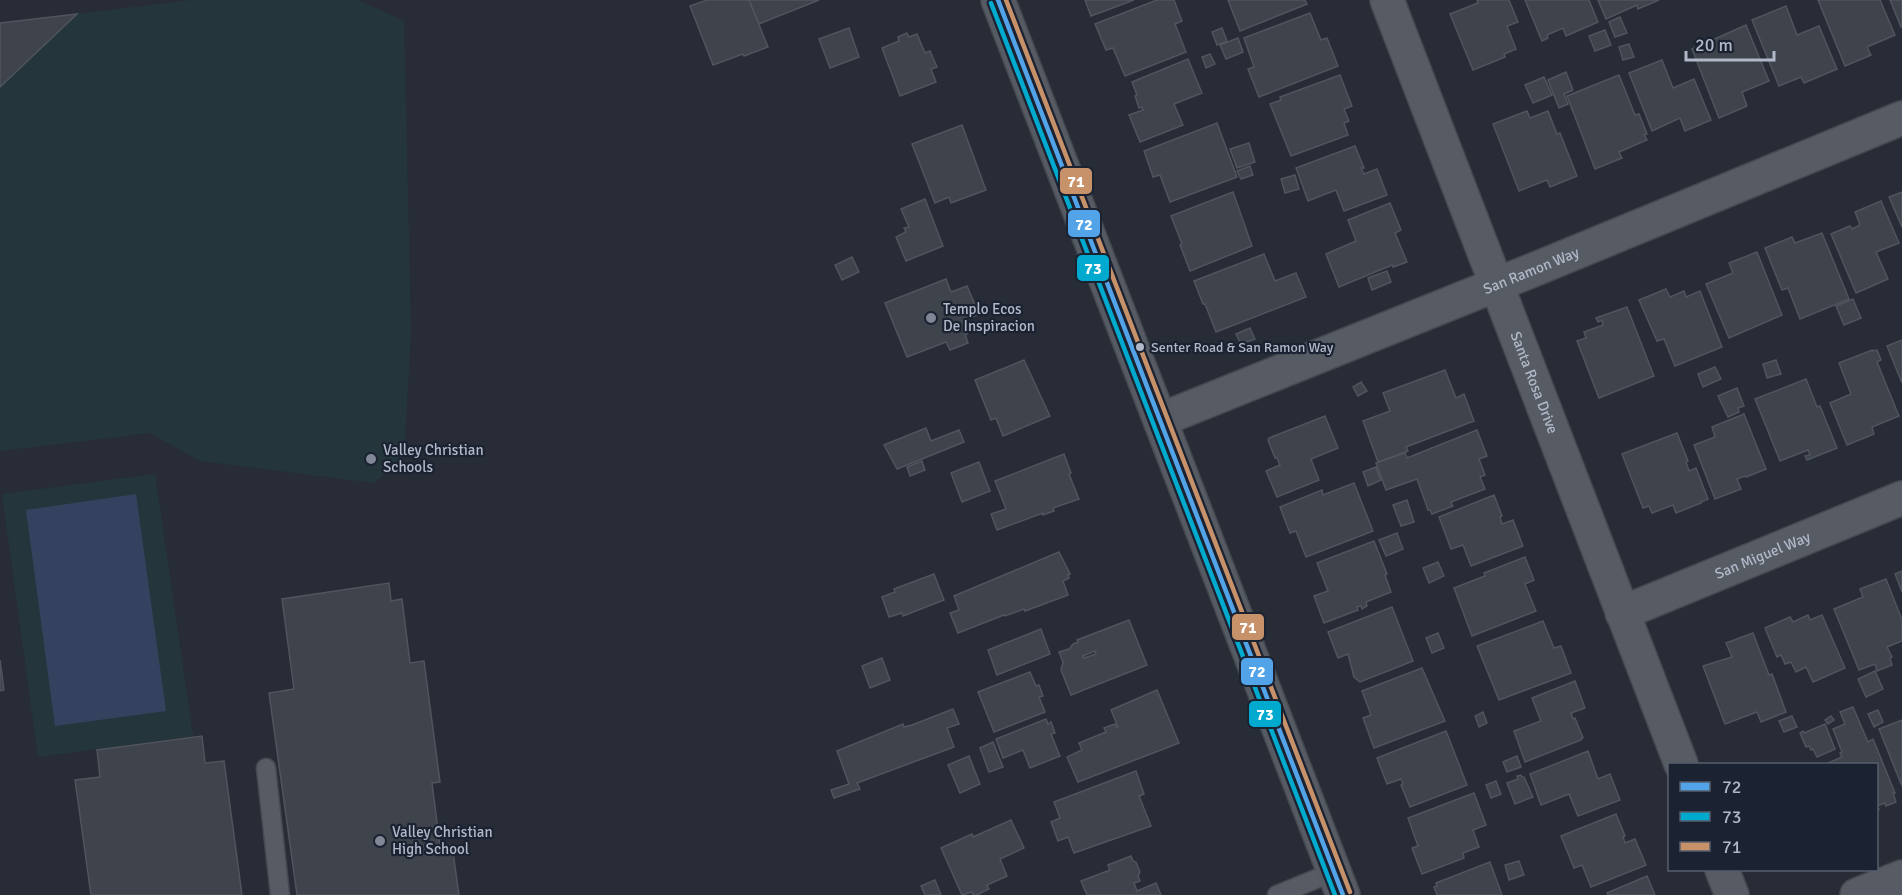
<svg xmlns="http://www.w3.org/2000/svg" width="1902" height="895" viewBox="0 0 1902 895" font-family="Signika,sans-serif">
	<style>
		.green { fill: #24363c }
		.water { fill: #344260 }
		.building { fill: #3f434c; stroke: #4f545e; stroke-width: 1.5; fill-rule: evenodd }
		.lines { fill: none; stroke-linecap: round; stroke-linejoin: round }
		.lane-casing { stroke: #44484f; stroke-width: 21 }
		.street-casing { stroke: #44484f; stroke-width: 36 }
		.secondary-casing { stroke: #44484f; stroke-width: 36 }
		.lane { stroke: #575b64; stroke-width: 18 }
		.street { stroke: #575b64; stroke-width: 33 }
		.secondary { stroke: #565a62; stroke-width: 33 }
		.bus-1-casing { stroke: #1b2231; stroke-width: 9 }
		.bus-2-casing { stroke: #1b2231; stroke-width: 9 }
		.bus-3-casing { stroke: #1b2231; stroke-width: 9 }
		.bus-1 { stroke: #53a3e8; stroke-width: 4.5 }
		.bus-2 { stroke: #00a9ce; stroke-width: 4.5 }
		.bus-3 { stroke: #c7916a; stroke-width: 4.5 }
		.poi-dot { fill: #818795; stroke: #1b2231; stroke-width: 2 }
		.bus-dot { fill: #b1b8c8; stroke: #1b2231; stroke-width: 2 }
		.labels { text-anchor: middle; dominant-baseline: central; stroke-width: 4.5; stroke-linejoin: round; paint-order: stroke }
		.bus-label { font-size: 14px; fill: #b1b8c8; stroke: #1b2231; text-anchor: start }
		.street-label { font-size: 15px; fill: #b1b8c8; stroke: #1b2231 }
		.poi-label { font-size: 15px; fill: #b1b8c8; stroke: #1b2231; text-anchor: start }
		.line-badge { stroke: #1b2231; stroke-width: 2 }
		.badge-label { font-size: 16px; text-anchor: middle; font-weight: bold; fill: #fff }
	</style>
	<rect width="100%" height="100%" fill="#272c36"/>
	<!-- green -->
	<g class="green">
		<path d="M191 0H358L404 21 411 332 404 456 374 483 200 461 150 433 0 451V87L77 14Z"/>
		<path d="M155 474 193 736 38 757 2 494Z"/>
	</g>
	<!-- water -->
	<path class="water" d="M136 494 166 711 55 726 26 510Z"/>
	<!-- building -->
	<g class="building">
		<path d="M707 0H749L768 47 744 56 743 54 713 65 690 6Z"/>
		<path d="M749 0H819L759 24Z"/>
		<path d="M1085 0H1134L1091 16Z"/>
		<path d="M1157 0H1174L1182 21 1175 24 1186 52 1125 76 1113 48 1106 50 1095 24Z"/>
		<path d="M1228 0H1305L1307 4 1240 31Z"/>
		<path d="M1477 0H1509L1518 22 1507 26 1516 49 1504 54 1505 57 1473 70 1450 14 1478 3Z"/>
		<path d="M1525 0H1589L1598 22 1566 36 1563 28 1547 35 1548 38 1542 41Z"/>
		<path d="M1598 0H1659L1638 9 1637 5 1606 19Z"/>
		<path d="M1818 0H1880L1895 35 1867 47 1871 55 1845 66Z"/>
		<path d="M1890 0H1902V27H1901Z"/>
		<path d="M1786 6 1797 35 1819 26 1837 69 1804 83 1801 77 1779 86 1752 20Z"/>
		<path d="M1310 13 1321 40 1327 38 1338 66 1259 97 1248 69 1254 67 1244 38Z"/>
		<path d="M77 14 0 87V23Z"/>
		<path d="M1620 17 1627 33 1615 37 1609 22Z"/>
		<path d="M1746 25 1769 81 1742 92 1747 106 1719 118 1692 49Z"/>
		<path d="M849 28 859 57 830 68 819 39Z"/>
		<path d="M1222 28 1227 41 1217 45 1212 32Z"/>
		<path d="M1605 30 1611 45 1595 51 1589 36Z"/>
		<path d="M907 33 909 37 917 34 925 53 930 51 937 67 931 69 936 82 900 96 882 48 899 41 898 37Z"/>
		<path d="M1238 38 1243 52 1226 59 1220 45Z"/>
		<path d="M1629 44 1634 57 1623 60 1619 47Z"/>
		<path d="M1210 54 1215 64 1206 68 1202 57Z"/>
		<path d="M1188 59 1202 93 1174 104 1183 125 1140 142 1129 115 1143 110 1142 107 1139 108 1135 96 1137 95 1132 82Z"/>
		<path d="M1662 60 1673 88 1694 79 1711 120 1685 131 1680 118 1652 131 1629 73Z"/>
		<path d="M1566 72 1573 90 1564 94 1568 104 1559 108 1548 80Z"/>
		<path d="M1340 75 1352 106 1344 109 1349 121 1344 123 1348 135 1291 156 1270 104 1281 100 1280 97Z"/>
		<path d="M1619 75 1635 115 1639 114 1647 134 1644 135 1647 140 1619 152 1622 158 1595 169 1567 96Z"/>
		<path d="M1544 77 1552 95 1533 103 1525 85Z"/>
		<path d="M1527 111 1530 118 1548 111 1557 134 1560 133 1577 176 1550 187 1547 180 1519 191 1493 124Z"/>
		<path d="M1217 123 1237 177 1170 202 1160 175 1153 177 1144 151Z"/>
		<path d="M962 125 986 190 951 203 949 197 935 203 912 144Z"/>
		<path d="M1249 143 1255 162 1237 168 1230 149Z"/>
		<path d="M1355 146 1364 168H1361L1364 174 1377 169 1387 195 1344 211 1336 190 1308 201 1296 168Z"/>
		<path d="M1250 166 1253 175 1241 179 1237 171Z"/>
		<path d="M1295 175 1299 189 1285 193 1281 179Z"/>
		<path d="M1233 192 1252 246 1190 271 1180 245 1182 244 1171 216Z"/>
		<path d="M1902 192V227L1889 197Z"/>
		<path d="M925 199 943 246 906 261 896 237 906 232 904 228 909 227 901 209Z"/>
		<path d="M1881 201 1899 243 1876 252 1888 279 1856 293 1831 234 1850 226 1852 229 1860 225 1855 212Z"/>
		<path d="M1390 203 1401 230 1395 233 1407 262 1393 267 1392 265 1339 287 1326 254 1356 241 1348 220Z"/>
		<path d="M1822 233 1849 299 1800 319 1788 288 1782 290 1765 248 1792 237 1795 243Z"/>
		<path d="M1757 252 1782 315 1729 338 1706 284 1733 273 1729 263Z"/>
		<path d="M1264 254 1275 281 1296 273 1306 297 1216 332 1205 304H1203L1194 281Z"/>
		<path d="M852 257 859 272 842 280 835 265Z"/>
		<path d="M1387 271 1391 282 1372 290 1368 278Z"/>
		<path d="M946 279 951 292 967 286 979 314 962 321 967 334H965L968 343 950 350 946 342 907 357 885 303Z"/>
		<path d="M1666 289 1670 297 1684 291 1686 297 1700 291 1722 347 1675 366 1664 339 1657 341 1639 300Z"/>
		<path d="M1853 299 1861 318 1844 325 1836 306Z"/>
		<path d="M1627 307 1654 376 1599 398 1577 341 1586 338 1584 332 1603 325 1602 320 1598 322 1596 318Z"/>
		<path d="M1250 328 1255 339 1241 344 1236 334Z"/>
		<path d="M1902 340V383L1887 346Z"/>
		<path d="M1872 350V351L1877 350 1881 360 1877 362 1899 416 1872 427 1874 434 1847 445 1830 403 1851 394 1839 363Z"/>
		<path d="M1024 360 1050 416 1003 436 996 418 991 420 975 380Z"/>
		<path d="M1776 360 1781 374 1767 378 1763 364Z"/>
		<path d="M1715 367 1721 379 1703 387 1698 374Z"/>
		<path d="M1445 370 1456 398 1464 394 1474 421 1406 447 1408 451 1378 462 1363 421 1390 411 1383 393Z"/>
		<path d="M1806 379 1817 407 1820 406 1837 448 1807 460 1805 456 1810 455 1808 450 1780 461 1755 399Z"/>
		<path d="M1361 382 1367 391 1358 396 1353 387Z"/>
		<path d="M1737 388 1744 406 1738 408 1739 412 1728 417 1718 396Z"/>
		<path d="M1744 414 1766 469 1746 477 1745 476 1737 479 1741 489 1715 499 1694 445 1715 437 1712 427Z"/>
		<path d="M1325 416 1338 448 1311 459 1319 480 1277 497 1266 471 1280 465 1277 458H1275L1268 440 1269 438Z"/>
		<path d="M926 428 931 441 959 430 964 442 897 469 884 445Z"/>
		<path d="M1477 430 1487 456 1479 459 1485 475 1480 477 1485 489 1451 502 1453 506 1432 514 1430 510H1428L1417 479 1386 490 1376 463 1405 453 1407 458Z"/>
		<path d="M1677 433 1688 461 1686 462 1689 471 1696 468 1708 499 1701 502V503L1676 513 1673 505 1652 513 1649 506 1643 508 1622 454Z"/>
		<path d="M1064 454 1071 473 1069 474 1079 499 1053 508 1054 511 1043 515V513L997 530 991 514 1006 509 995 481Z"/>
		<path d="M922 461 925 470 910 476 907 467Z"/>
		<path d="M979 462 990 491 962 502 951 473Z"/>
		<path d="M1376 467 1381 480 1368 486 1363 472Z"/>
		<path d="M1354 483 1373 531 1306 557 1296 531 1290 533 1280 507 1322 490 1323 495Z"/>
		<path d="M1494 495 1502 516 1500 517 1502 524 1513 520 1523 546 1471 566 1463 545 1451 549 1439 517Z"/>
		<path d="M1407 500 1414 522 1401 526 1393 505Z"/>
		<path d="M1397 533 1403 549 1386 556 1379 540Z"/>
		<path d="M1374 541 1387 574 1385 575 1391 592 1366 602 1367 606 1362 609 1361 606 1357 607 1358 610 1324 623 1314 596 1328 591 1317 563Z"/>
		<path d="M1059 552 1070 574 1068 575 1069 578 1063 581 1068 595 1025 611 1024 609 1005 616 1004 615 958 633 950 613 959 610 954 596Z"/>
		<path d="M1525 557 1534 580 1525 584 1536 611 1472 636 1454 588 1485 576 1484 573Z"/>
		<path d="M1438 562 1444 576 1429 583 1423 568Z"/>
		<path d="M1902 571V592L1895 574Z"/>
		<path d="M934 574 944 600 903 616 902 613 889 617 882 597 895 592 894 589Z"/>
		<path d="M1886 579 1902 620V641L1887 647 1892 657 1890 658 1892 665 1877 671 1875 664 1859 670 1834 609 1863 597 1860 589Z"/>
		<path d="M389 583 391 601 402 599 410 663 424 661 440 782 432 783 440 846 452 845 459 895H297L269 693 294 689 282 599Z"/>
		<path d="M1392 607 1413 661 1360 682 1354 677 1348 654 1338 658 1328 632Z"/>
		<path d="M1808 615 1810 620 1822 615 1845 668 1813 682 1806 667 1796 672 1791 662 1785 664 1781 655 1777 657 1765 628 1790 617 1793 622Z"/>
		<path d="M1129 620 1147 665 1071 695 1061 670 1063 662 1059 652 1069 649 1073 644 1078 642 1077 640ZM1095 651 1096 654 1084 658 1083 656Z"/>
		<path d="M1543 621 1554 648 1561 646 1571 673 1499 700 1477 646Z"/>
		<path d="M1041 629 1050 654 997 675 988 650Z"/>
		<path d="M1438 633 1444 648 1432 653 1426 638Z"/>
		<path d="M1753 633 1769 675 1772 674 1786 712 1761 722 1757 712 1725 724 1703 666 1732 657 1726 643Z"/>
		<path d="M882 658 890 680 870 688 862 666Z"/>
		<path d="M0 660 4 690 0 691Z"/>
		<path d="M1422 668 1445 721 1374 748 1363 718 1371 715 1362 691Z"/>
		<path d="M1875 671 1883 689 1866 697 1858 679Z"/>
		<path d="M1030 672 1036 686 1039 685 1043 696 1039 697 1045 712 994 732 978 692Z"/>
		<path d="M1575 681 1585 708 1571 713 1573 719 1575 718 1583 738 1581 739V740L1525 762 1514 731 1541 721 1532 698Z"/>
		<path d="M1157 690 1179 743 1078 782 1067 757 1082 750 1079 743 1106 732 1104 728 1115 724 1116 727H1118L1111 710Z"/>
		<path d="M1853 707 1868 742 1873 739 1895 793H1893L1896 802 1886 806 1885 803 1877 806 1879 809 1876 810V764H1826L1842 757 1840 753 1842 752 1833 729 1845 724 1840 712Z"/>
		<path d="M953 709 959 724 947 728 954 747 857 783 860 789 834 798 831 790 849 784 837 751 903 724 904 727 912 725Z"/>
		<path d="M1878 710 1883 722 1874 727 1868 714Z"/>
		<path d="M1483 712 1487 723 1479 727 1475 716Z"/>
		<path d="M1792 716 1797 727 1784 732 1779 721Z"/>
		<path d="M1831 716 1834 720 1828 724 1825 720Z"/>
		<path d="M1046 719 1048 724 1051 722 1055 733 1051 734 1060 756 1030 768 1023 750 1003 758 996 739Z"/>
		<path d="M1902 720V786L1879 729Z"/>
		<path d="M1825 724 1835 749 1817 757 1813 749 1811 750 1809 746 1806 747 1800 733 1803 731 1804 733Z"/>
		<path d="M1446 731 1467 785 1410 807 1401 785 1403 784 1401 779 1387 784 1377 758Z"/>
		<path d="M202 736 205 763 224 761 242 895H91L75 780 100 777 97 750Z"/>
		<path d="M993 742 1003 767 989 772 980 748Z"/>
		<path d="M1588 751 1598 779 1610 774 1620 800 1578 816 1569 794 1541 805 1530 774Z"/>
		<path d="M969 756 980 784 960 793 948 765Z"/>
		<path d="M1517 756 1521 767 1507 772 1503 762Z"/>
		<path d="M1136 771 1144 794 1139 796 1151 826 1074 853 1068 837 1058 841 1051 822 1060 818 1054 802Z"/>
		<path d="M1521 775 1522 777H1524L1533 797 1515 804 1507 783 1518 779 1517 776Z"/>
		<path d="M1496 781 1501 794 1491 798 1486 785Z"/>
		<path d="M1474 793 1486 825 1473 830 1479 847 1463 853 1464 858 1422 874 1412 848 1418 846 1408 818Z"/>
		<path d="M1616 814 1625 836 1623 837 1625 843 1635 839 1646 865 1591 887 1582 865 1574 868 1561 836Z"/>
		<path d="M1011 820 1024 848 1000 859 1007 876 987 885 989 889 977 895H973L972 892 962 895 941 848 972 834 973 837Z"/>
		<path d="M1131 856 1133 861 1136 862 1140 872 1138 876 1140 881 1134 883 1137 891 1156 883 1161 895H1087L1081 881 1110 870 1108 865Z"/>
		<path d="M1519 861 1524 875 1509 880 1505 865Z"/>
		<path d="M1490 862 1502 895H1437L1434 887 1437 886 1436 883Z"/>
		<path d="M1647 876 1655 895H1608L1607 893Z"/>
		<path d="M935 880 941 895H925L921 886Z"/>
	</g>
	<g class="lines">
		<!-- lane casing -->
		<g class="lane-casing">
			<g id="lane">
				<path d="M266 768 280 895"/>
				<path d="M1277 895 1333 872"/>
			</g>
		</g>
		<!-- street casing -->
		<g class="street-casing">
			<g id="street">
				<path id="s1" d="M1387 0 1681 764"/>
				<path id="s2" d="M1160 420 1538 268 1902 118"/>
				<path id="s3" d="M1622 613 1902 498"/>
				<path d="M1722 870 1732 895"/>
				<path d="M1857 895 1902 877"/>
			</g>
		</g>
		<!-- secondary casing -->
		<g class="secondary-casing">
			<path id="secondary" d="M998 0 1343 895"/>
		</g>
		<!-- lane -->
		<use href="#lane" class="lane"/>
		<!-- street -->
		<use href="#street" class="street"/>
		<!-- secondary -->
		<use href="#secondary" class="secondary"/>
		<!-- bus-1 casing -->
		<g class="bus-1-casing">
			<path id="bus-1" d="M998 0 1343 895"/>
		</g>
		<!-- bus-2 casing -->
		<g class="bus-2-casing">
			<path id="bus-2" d="M991 3 1335 895"/>
		</g>
		<!-- bus-3 casing -->
		<g class="bus-3-casing">
			<path id="bus-3" d="M1006 0 1350 892"/>
		</g>
		<!-- bus-1 -->
		<use href="#bus-1" class="bus-1"/>
		<!-- bus-2 -->
		<use href="#bus-2" class="bus-2"/>
		<!-- bus-3 -->
		<use href="#bus-3" class="bus-3"/>
	</g>
	<!-- markers -->
	<g class="poi-dot">
		<circle cx="931" cy="318" r="6"/>
		<circle cx="371" cy="459" r="6"/>
		<circle cx="380" cy="841" r="6"/>
	</g>
	<circle class="bus-dot" cx="1140" cy="347" r="5"/>
	<g class="labels">
		<!-- bus labels -->
		<g class="bus-label">
			<text x="1151" y="347">Senter Road &amp; San Ramon Way</text>
		</g>
		<!-- street labels -->
		<g class="street-label">
			<text stroke="none"><textPath href="#s2" startOffset="400">San Ramon Way</textPath></text>
			<text stroke="none"><textPath href="#s1" startOffset="410">Santa Rosa Drive</textPath></text>
			<text stroke="none"><textPath href="#s3" startOffset="152">San Miguel Way</textPath></text>
		</g>
		<!-- poi labels -->
		<g class="poi-label">
			<text x="943" y="309">Templo Ecos<tspan x="943" dy="17">De Inspiracion</tspan></text>
			<text x="383" y="450">Valley Christian<tspan x="383" dy="17">Schools</tspan></text>
			<text x="392" y="832">Valley Christian<tspan x="392" dy="17">High School</tspan></text>
		</g>
	</g>
	<g class="line-badge">
		<rect x="1059" y="167" width="34" height="28" rx="6" fill="#c7916a"/>
		<rect x="1067" y="209" width="34" height="29" rx="6" fill="#53a3e8"/>
		<rect x="1076" y="254" width="34" height="28" rx="6" fill="#00a9ce"/>
		<rect x="1231" y="613" width="34" height="28" rx="6" fill="#c7916a"/>
		<rect x="1240" y="657" width="34" height="29" rx="6" fill="#53a3e8"/>
		<rect x="1248" y="700" width="34" height="28" rx="6" fill="#00a9ce"/>
	</g>
	<g class="badge-label">
		<text x="1076" y="187">71</text>
		<text x="1084" y="230">72</text>
		<text x="1093" y="274">73</text>
		<text x="1248" y="633">71</text>
		<text x="1257" y="677">72</text>
		<text x="1265" y="720">73</text>
	</g>
	<!-- legend -->
	<rect x="1668" y="763" width="210" height="108" fill="#1b2231" stroke="#575e6d" stroke-width="1.5"/>
	<rect x="1680" y="782" width="30" height="9" fill="#53a3e8" stroke="#575e6d" stroke-width="1.5"/>
	<text x="1722" y="793" font-size="18" fill="#b1b8c8">72</text>
	<rect x="1680" y="812" width="30" height="9" fill="#00a9ce" stroke="#575e6d" stroke-width="1.5"/>
	<text x="1722" y="823" font-size="18" fill="#b1b8c8">73</text>
	<rect x="1680" y="842" width="30" height="9" fill="#c7916a" stroke="#575e6d" stroke-width="1.5"/>
	<text x="1722" y="853" font-size="18" fill="#b1b8c8">71</text>
	<!-- scale -->
	<path d="M1686 51v9h88v-9" fill="none" stroke="#b1b8c8" stroke-width="3"/>
	<text x="1695" y="51" font-size="18" fill="#b1b8c8" stroke="#1b2231" stroke-width="4.5" paint-order="stroke">20 m</text>
</svg>
